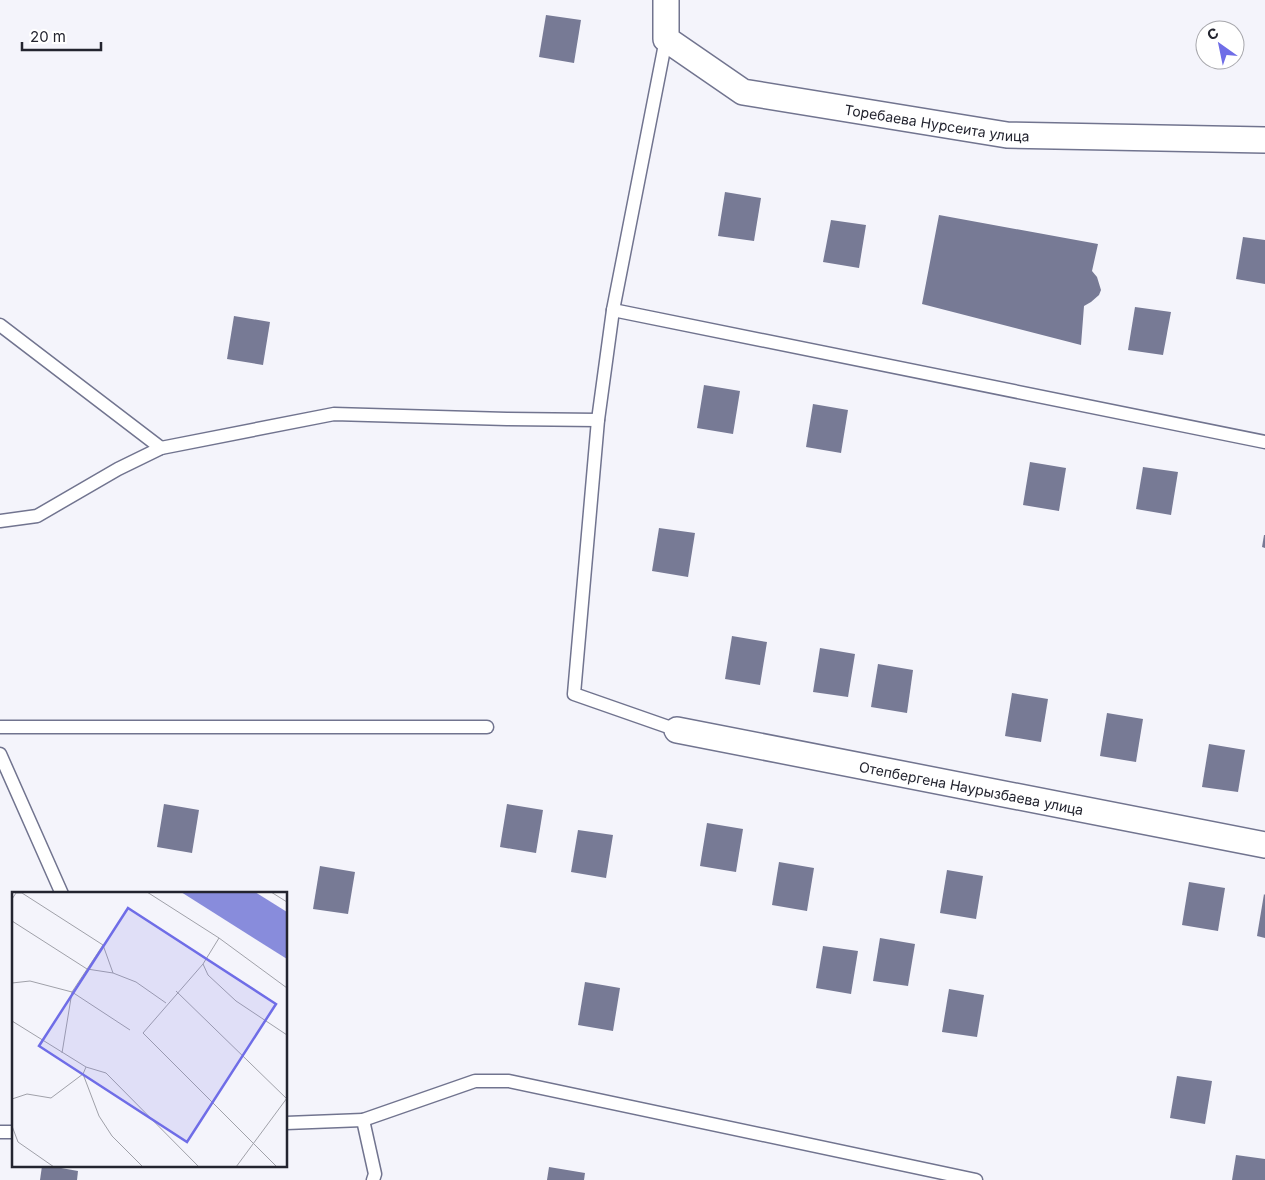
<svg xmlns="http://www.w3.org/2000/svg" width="1265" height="1180" viewBox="0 0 1265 1180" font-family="Inter,sans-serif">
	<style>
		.building { fill: #777a95 }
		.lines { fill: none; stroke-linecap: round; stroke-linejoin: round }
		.lane-casing { stroke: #71748f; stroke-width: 15 }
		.street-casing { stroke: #71748f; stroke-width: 28 }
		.lane { stroke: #fff; stroke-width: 12 }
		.street { stroke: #fff; stroke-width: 25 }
		.labels { text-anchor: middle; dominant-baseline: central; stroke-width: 4.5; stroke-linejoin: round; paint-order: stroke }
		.street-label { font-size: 14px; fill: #23242f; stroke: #fff }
		.inset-road { fill: none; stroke: #a0a1a9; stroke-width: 1 }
		.view { fill: #6f6de7; fill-opacity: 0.15; stroke: #6f6de7; stroke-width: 2.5 }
		.inset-edge { fill: none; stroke: #23242f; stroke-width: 2.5 }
	</style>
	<rect width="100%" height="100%" fill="#f4f4fb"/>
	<!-- building -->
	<g class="building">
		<path d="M546 15 581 20 574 63 539 57Z"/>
		<path d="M725 192 761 198 754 241 718 236Z"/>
		<path d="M939 215 1098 244 1092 271 1097 277 1101 290 1099 295 1091 302 1084 306 1081 345 922 304Z"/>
		<path d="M831 220 866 225 859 268 823 262Z"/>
		<path d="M1243 237 1265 240V284L1236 279Z"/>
		<path d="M1135 307 1171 312 1163 355 1128 350Z"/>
		<path d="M234 316 270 322 263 365 227 359Z"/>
		<path d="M704 385 740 391 733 434 697 428Z"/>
		<path d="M813 404 848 410 841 453 806 447Z"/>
		<path d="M1030 462 1066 468 1059 511 1023 505Z"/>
		<path d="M1143 467 1178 472 1171 515 1136 509Z"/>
		<path d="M659 528 695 533 688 577 652 571Z"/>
		<path d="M1264 535H1265V548L1262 547Z"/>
		<path d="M732 636 767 642 760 685 725 679Z"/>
		<path d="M820 648 855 654 848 697 813 692Z"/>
		<path d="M878 664 913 670 907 713 871 707Z"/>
		<path d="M1012 693 1048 699 1041 742 1005 736Z"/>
		<path d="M1107 713 1143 719 1136 762 1100 756Z"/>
		<path d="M1209 744 1245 750 1238 792 1202 787Z"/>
		<path d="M164 804 199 810 192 853 157 847Z"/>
		<path d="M507 804 543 810 536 853 500 847Z"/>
		<path d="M707 823 743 829 736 872 700 866Z"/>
		<path d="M578 830 613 835 606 878 571 872Z"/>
		<path d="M779 862 814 868 807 911 772 905Z"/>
		<path d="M320 866 355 872 348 914 313 909Z"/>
		<path d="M947 870 983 876 976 919 940 913Z"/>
		<path d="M1189 882 1225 888 1218 931 1182 925Z"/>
		<path d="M1264 894 1265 895V938L1257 936Z"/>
		<path d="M880 938 915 944 908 986 873 981Z"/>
		<path d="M823 946 858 951 851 994 816 988Z"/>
		<path d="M585 982 620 988 613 1031 578 1025Z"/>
		<path d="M949 989 984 995 977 1037 942 1032Z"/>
		<path d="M1177 1076 1212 1081 1205 1124 1170 1118Z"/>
		<path d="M1236 1155 1265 1159V1180H1232Z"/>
		<path d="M42 1166H50L78 1171 77 1180H40Z"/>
		<path d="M549 1167 585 1173 584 1180H547Z"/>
	</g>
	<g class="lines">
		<!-- lane casing -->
		<g class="lane-casing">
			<g id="lane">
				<path d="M666 39 613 310 598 420 574 694 677 730"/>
				<path d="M613 310 1265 442"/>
				<path d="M0 325 161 448"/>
				<path d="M0 521 37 516 118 469 161 448 334 414 507 419 598 420"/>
				<path d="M0 727H487"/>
				<path d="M0 754 62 894"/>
				<path d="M363 1120 475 1081H509L976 1180"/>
				<path d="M286 1123 363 1120 375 1174 373 1180"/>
				<path d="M0 1132H14"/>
			</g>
		</g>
		<!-- street casing -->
		<g class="street-casing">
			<g id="street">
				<path id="s1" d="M666 0V39L743 92 1007 135 1265 140"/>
				<path id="s2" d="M677 730 1265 845"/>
			</g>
		</g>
		<!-- lane -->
		<use href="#lane" class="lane"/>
		<!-- street -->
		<use href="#street" class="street"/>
	</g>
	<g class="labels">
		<!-- street labels -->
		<g class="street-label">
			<text stroke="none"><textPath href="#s1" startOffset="329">Торебаева Нурсеита улица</textPath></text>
			<text stroke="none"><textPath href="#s2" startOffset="300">Отепбергена Наурызбаева улица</textPath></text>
		</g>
	</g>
	<!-- overview -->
	<g transform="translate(12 892)">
		<rect width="275" height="275" fill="#f4f4fb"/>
		<path d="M169 0H243L275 20V67Z" fill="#888cdc"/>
		<path class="inset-road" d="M135 0 207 46 275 96M259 0 275 10M0 7 4 1H10L91 53 101 81M0 29 75 77 101 81 124 90 154 111M207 46 191 72 196 83 224 109 275 143M191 72 131 141 265 275M0 91 18 89 60 100 118 138M164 99 275 207M0 129 74 175 71 182 39 206 15 202 0 207M50 161 60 100 91 53M74 175 94 181 187 275M71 182 87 224 100 244 131 275M0 234 6 250 42 275M224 275 275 206"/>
		<path class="view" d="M116 16 264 112 175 250 27 154Z"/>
		<rect width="275" height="275" class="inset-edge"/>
	</g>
	<!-- north arrow -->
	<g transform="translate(1220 45) rotate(327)"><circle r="24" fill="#ffffff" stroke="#a7a7ac"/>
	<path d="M0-4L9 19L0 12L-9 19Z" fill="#6f6de7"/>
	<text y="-8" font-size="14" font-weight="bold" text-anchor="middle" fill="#23242f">С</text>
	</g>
	<!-- scale -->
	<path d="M22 42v8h79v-8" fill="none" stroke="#23242f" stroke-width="2.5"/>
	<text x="30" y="42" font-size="15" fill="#23242f" stroke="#ffffff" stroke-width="4" paint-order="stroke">20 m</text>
</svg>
